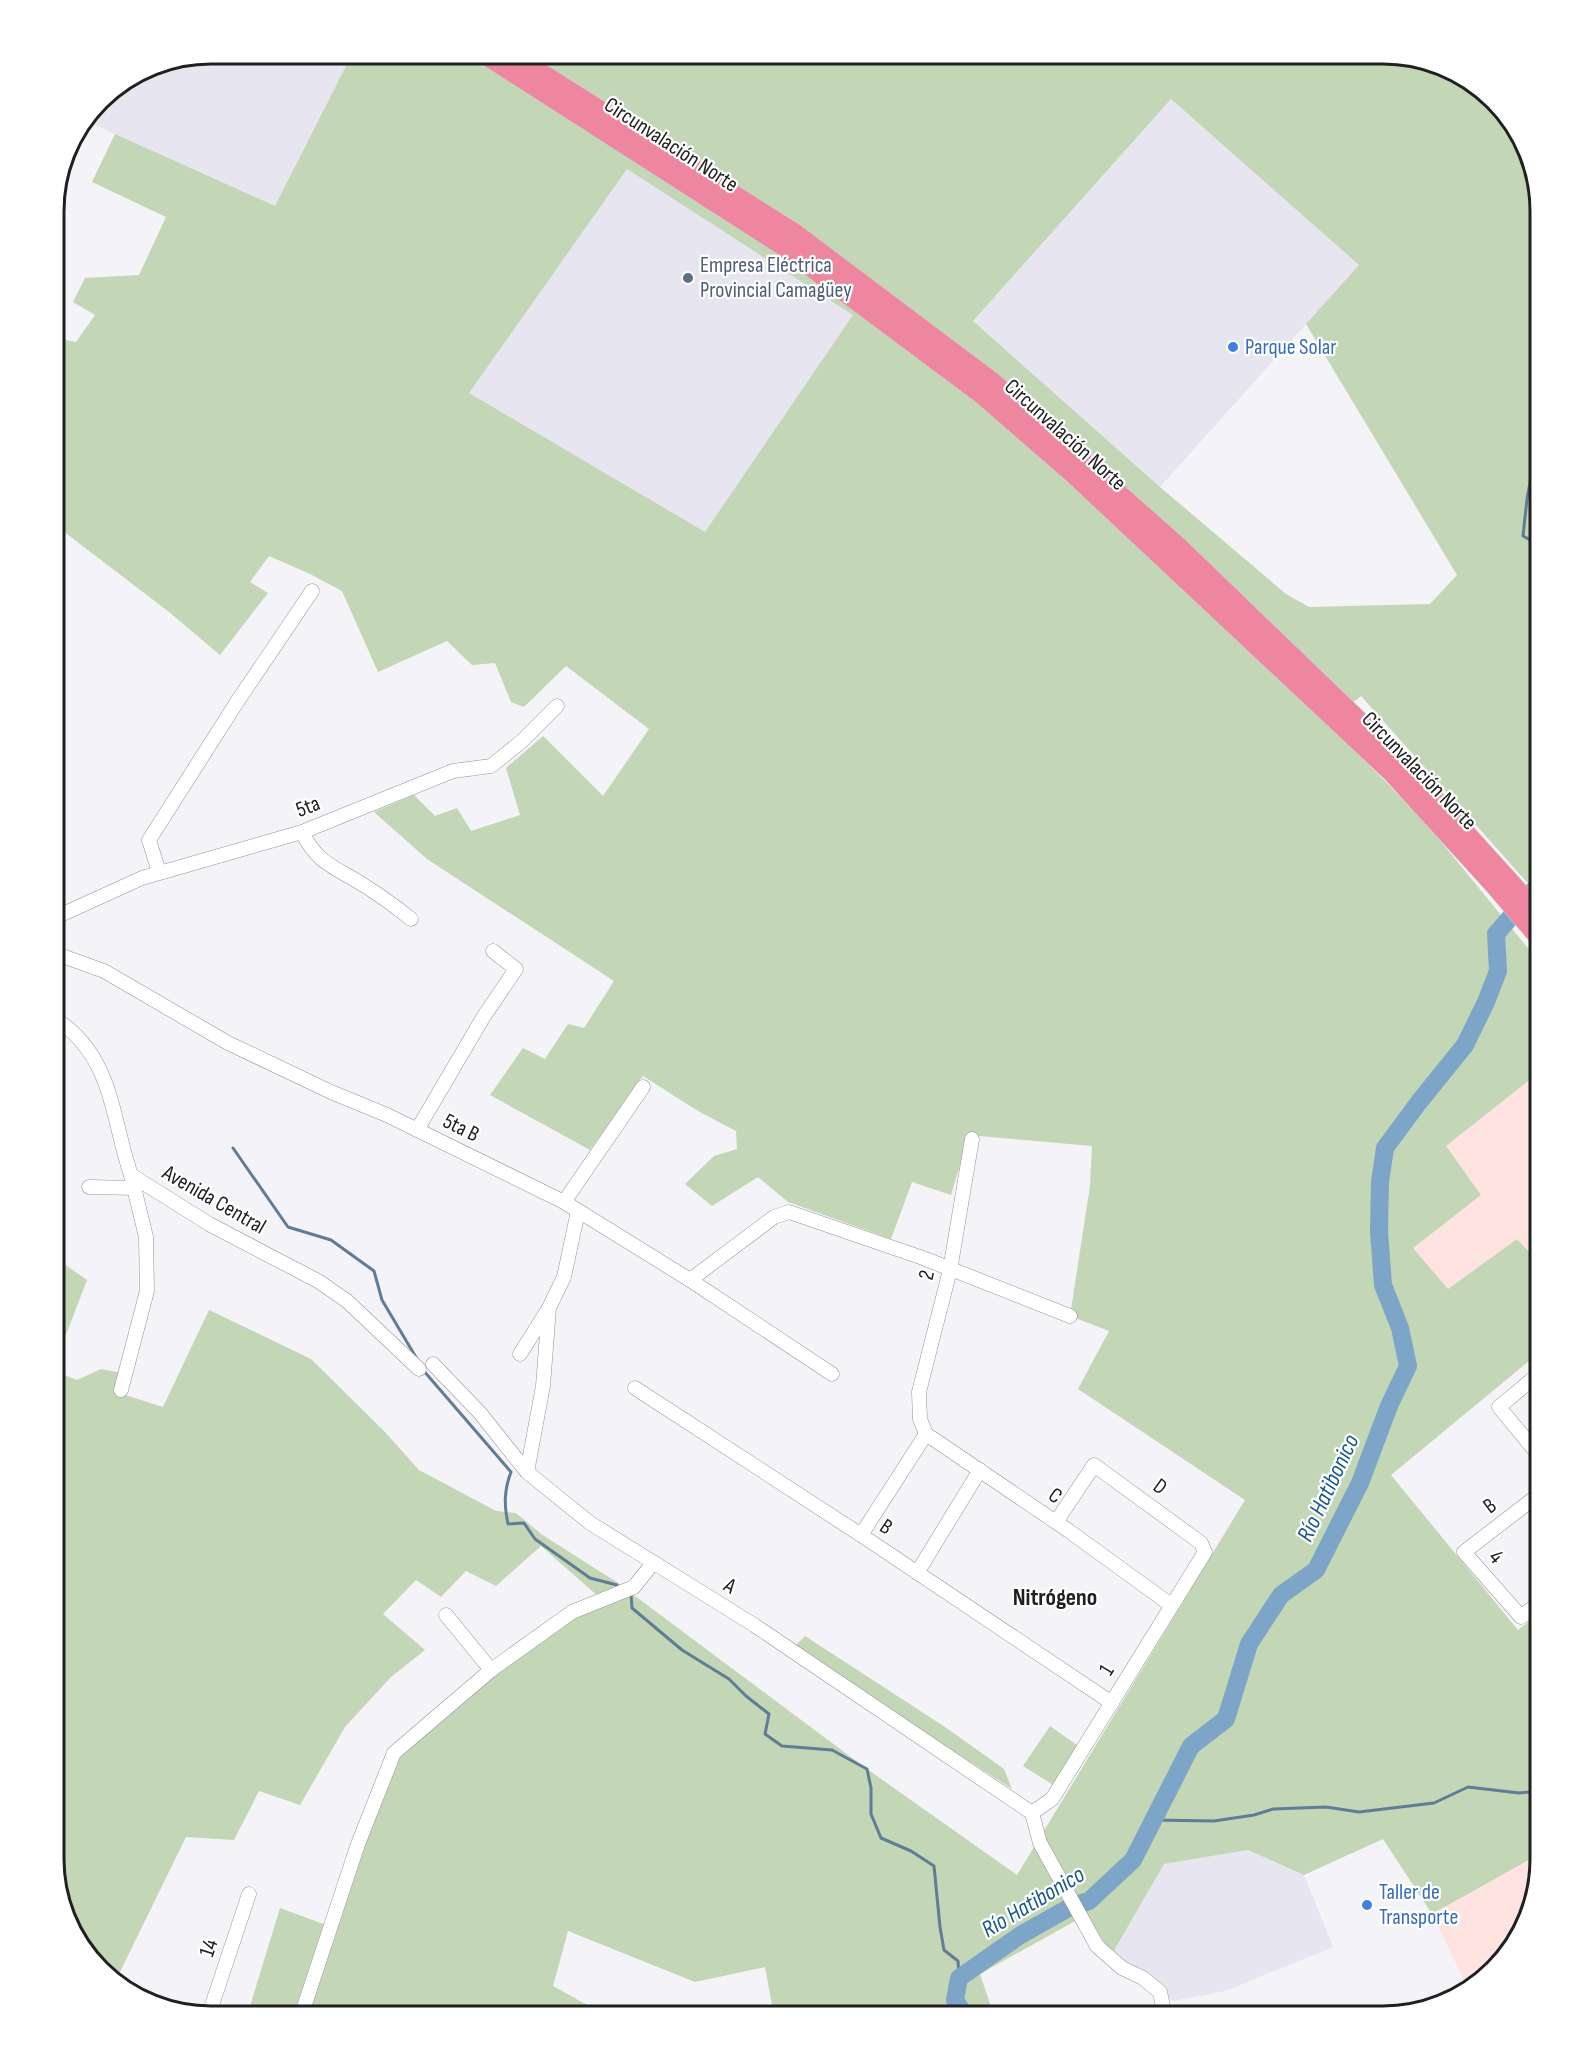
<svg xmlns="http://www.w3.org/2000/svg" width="1595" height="2070" viewBox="0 0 1595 2070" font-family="'Sofia Sans Condensed',sans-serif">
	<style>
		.commercial { fill: #fee3e0 }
		.built { fill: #e6e5f0 }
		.green { fill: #c3d6b6; fill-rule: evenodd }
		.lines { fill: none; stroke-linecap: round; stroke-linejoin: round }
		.stream { stroke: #607d96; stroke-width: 3 }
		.river { stroke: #7ca5c8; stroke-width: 18 }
		.minor-casing { stroke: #959498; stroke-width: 15 }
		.highway-casing { stroke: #cecece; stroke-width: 21 }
		.minor { stroke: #fff; stroke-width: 14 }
		.highway { stroke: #ef86a0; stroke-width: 20 }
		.service-dot { fill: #5c6f8a; stroke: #fff; stroke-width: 2 }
		.shop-dot { fill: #3f7fe0; stroke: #fff; stroke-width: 2 }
		.labels { text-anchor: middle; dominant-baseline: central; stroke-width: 4.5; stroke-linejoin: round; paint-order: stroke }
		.street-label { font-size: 22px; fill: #202021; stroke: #fff }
		.service-label { font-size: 22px; fill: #4e5e75; stroke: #fff; text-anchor: start }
		.shop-label { font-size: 22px; fill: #366cbe; stroke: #fff; text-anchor: start }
		.water-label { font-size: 24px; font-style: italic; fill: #195a88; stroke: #fff }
		.neighbourhood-label { font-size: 24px; font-weight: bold; fill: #202021; stroke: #fff }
		.rim { fill: none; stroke: #202021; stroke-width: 3 }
	</style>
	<rect width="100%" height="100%" fill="#f4f3f7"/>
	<!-- commercial -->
	<g class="commercial">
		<path d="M1541 1071V1267L1517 1239 1448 1289 1412 1248 1481 1195 1445 1146Z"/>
		<path d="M1541 1853 1520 1937 1469 1990 1432 1914Z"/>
	</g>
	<!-- built -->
	<g class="built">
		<path d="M211 54H332L348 62 275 207 86 121 107 93 151 66Z"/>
		<path d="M1171 99 1359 265 1160 487 973 321Z"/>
		<path d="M627 169 854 315 705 533 468 393Z"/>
		<path d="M1248 1850 1304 1875 1333 1947 1225 1991 1173 2001 1144 1972 1112 1954 1164 1864Z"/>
	</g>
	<!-- green -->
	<g class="green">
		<path d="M332 54H1394L1463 75 1515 124 1541 211V898L1361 696 1328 723 1425 822 1541 964V1071L1446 1146 1481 1195 1413 1248 1448 1289 1517 1239 1541 1265V1351L1391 1475 1518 1630 1541 1612V1853L1432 1914 1383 1839 1304 1875 1248 1850 1164 1864 1112 1954 1086 1915 980 1974 994 2016H774L765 1967 695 1982 568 1931 553 1986 607 2016H247L280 1908 332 1927 394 1757 491 1670 599 1597 541 1546 496 1586 466 1571 441 1597 416 1580 383 1614 425 1650 391 1677 345 1727 300 1805 259 1791 234 1840 186 1837 116 1980 80 1946 54 1859V1681L63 1666 60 1634 54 1631V1371L77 1380 101 1369 122 1373 119 1393 163 1407 209 1310 311 1359 385 1432 419 1470 496 1511 516 1513 541 1534 615 1581 867 1769 1017 1875 1245 1500 1078 1389 1109 1331 1070 1316 1090 1186 1092 1146 969 1135 951 1195 912 1182 891 1239 788 1202 758 1177 712 1206 685 1184 714 1156 737 1149 736 1131 698 1111 643 1076 590 1150 490 1095 523 1048 545 1059 568 1024 584 1028 614 981 427 859 374 812 414 795 435 816 457 808 471 831 520 815 506 768 543 736 603 796 649 729 566 666 524 707 511 702 495 663 472 665 447 641 378 672 342 591 310 574 269 556 250 582 268 593 220 655 169 612 54 524V338L76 342 95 315 73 302 85 278 139 275 166 217 92 182 115 134 275 206 348 62ZM1171 99 1359 265 1306 324 1457 575 1430 604 1309 607 1286 594 1160 487 973 321ZM627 169 853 315 705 532 469 393Z"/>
		<path d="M54 1257 87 1280 54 1366Z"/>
		<path d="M805 1636 945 1727 1004 1769 1012 1789 794 1647Z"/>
		<path d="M1050 1726 1081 1748 1055 1786 1023 1766Z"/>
	</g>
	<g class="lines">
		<!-- stream -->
		<g class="stream">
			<path d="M1541 546 1523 536 1527 499 1539 435 1541 409"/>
			<path d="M233 1148 288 1227 331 1240 374 1271 382 1300 417 1359"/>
			<path d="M423 1370 511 1472C504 1490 504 1505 508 1524L524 1523 535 1539 590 1578 617 1585"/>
			<path d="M631 1594 632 1608 682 1650 729 1679 746 1696 769 1714 765 1734 782 1746 832 1750 867 1769 871 1788V1814L881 1838 911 1851 934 1866 940 1927 944 1950 958 1961 959 1978"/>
			<path d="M1153 1820 1214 1821 1254 1815 1273 1809 1326 1807 1359 1812 1434 1803 1468 1787 1519 1793 1541 1791"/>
		</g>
		<!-- river -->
		<path class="river" d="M965 2016 955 2000 959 1978 1019 1936 1072 1906 1089 1901 1133 1860 1191 1746 1226 1719 1249 1644 1281 1595 1316 1570 1360 1483 1389 1406 1408 1366 1400 1328 1383 1285 1379 1231 1380 1182 1385 1148 1419 1102 1465 1045 1486 1002 1498 971 1496 934 1541 882"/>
		<!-- minor casing -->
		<g class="minor-casing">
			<g id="minor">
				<path d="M302 832C318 865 336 867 365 886 381 896 396 907 411 919"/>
				<path d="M159 872 149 840 237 702 312 591"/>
				<path d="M54 918 142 878 302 832 453 771 491 766 522 741 557 706"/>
				<path d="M54 953 104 971 228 1043 331 1092 387 1115 564 1202 690 1280 832 1374"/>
				<path d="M54 1018C113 1055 111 1116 131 1175L209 1224 318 1281 347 1301 419 1369"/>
				<path d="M417 1130 484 1016 516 969 493 951"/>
				<path d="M972 1139 950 1270 919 1392 920 1419 926 1434 1069 1531 1171 1605"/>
				<path d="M89 1187 136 1188"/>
				<path d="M564 1202 643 1087"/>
				<path d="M690 1280 774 1217 789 1212 923 1258 1070 1316"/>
				<path d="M520 1354 549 1308 564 1277 578 1211"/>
				<path d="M433 1364 480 1413 527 1472 590 1523 754 1625 1032 1813"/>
				<path d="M635 1388 861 1535 1112 1703"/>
				<path d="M121 1390 147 1291 146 1237 131 1175"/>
				<path d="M1541 1458 1499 1407 1541 1372"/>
				<path d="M527 1472 543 1386 549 1308"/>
				<path d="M861 1535 926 1434"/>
				<path d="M917 1573 980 1470"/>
				<path d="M1541 1601 1521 1617 1464 1552 1541 1493"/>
				<path d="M446 1615 491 1670"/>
				<path d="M1032 1813 1052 1799 1205 1552 1201 1543 1094 1465 1056 1522"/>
				<path d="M1032 1813 1040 1843 1097 1946 1122 1968 1143 1978 1160 1992 1165 2016"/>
				<path d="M207 2015 211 2008 249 1894"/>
				<path d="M301 2016 358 1844 394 1753 491 1670 572 1612 634 1587 653 1563"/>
			</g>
		</g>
		<!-- highway casing -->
		<g class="highway-casing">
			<g id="highway">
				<path d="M485 54 781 244 982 394 1073 473 1392 772 1493 883 1541 939"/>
				<path d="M510 54 795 234 993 383 1177 546 1401 762 1541 917"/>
			</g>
		</g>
		<!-- minor -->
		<use href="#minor" class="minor"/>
		<!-- highway -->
		<use href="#highway" class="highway"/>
	</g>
	<!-- markers -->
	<circle class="service-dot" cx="688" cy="278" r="6"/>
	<g class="shop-dot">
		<circle cx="1233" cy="347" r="6"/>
		<circle cx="1367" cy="1905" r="6"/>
	</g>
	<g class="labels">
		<!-- street labels -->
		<g class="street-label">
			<text transform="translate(671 145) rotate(33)">Circunvalación Norte</text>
			<text transform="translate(1065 435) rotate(42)">Circunvalación Norte</text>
			<text transform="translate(1419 771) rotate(46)">Circunvalación Norte</text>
			<text transform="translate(308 807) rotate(-21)">5ta</text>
			<text transform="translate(461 1128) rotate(26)">5ta B</text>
			<text transform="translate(214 1200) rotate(30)">Avenida Central</text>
			<text transform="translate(927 1275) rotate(-77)">2</text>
			<text transform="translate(1160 1487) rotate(36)">D</text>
			<text transform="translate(1055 1496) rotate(35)">C</text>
			<text transform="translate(1490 1506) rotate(-37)">B</text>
			<text transform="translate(886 1527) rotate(34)">B</text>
			<text transform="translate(1496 1557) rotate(49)">4</text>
			<text transform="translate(730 1586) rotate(31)">A</text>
			<text transform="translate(1107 1670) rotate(-59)">1</text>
			<text transform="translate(209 1948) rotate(-72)">14</text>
		</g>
		<!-- service labels -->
		<g class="service-label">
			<text x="700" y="265">Empresa Eléctrica<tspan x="700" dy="25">Provincial Camagüey</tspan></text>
		</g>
		<!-- shop labels -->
		<g class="shop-label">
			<text x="1245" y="347">Parque Solar</text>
			<text x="1379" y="1892">Taller de<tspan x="1379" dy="25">Transporte</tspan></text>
		</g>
		<!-- water labels -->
		<g class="water-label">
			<text transform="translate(1328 1488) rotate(-65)">Río Hatibonico</text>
			<text transform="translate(1033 1902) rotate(-31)">Río Hatibonico</text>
		</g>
		<!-- neighbourhood labels -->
		<g class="neighbourhood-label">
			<text x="1055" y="1597">Nitrógeno</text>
		</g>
	</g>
	<!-- crop -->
	<path d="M0 0H1595V2070H0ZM211 64H1383A147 147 0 0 1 1530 211V1859A147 147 0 0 1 1383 2006H211A147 147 0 0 1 64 1859V211A147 147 0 0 1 211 64Z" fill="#fff" fill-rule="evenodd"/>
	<path class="rim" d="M211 64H1383A147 147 0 0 1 1530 211V1859A147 147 0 0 1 1383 2006H211A147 147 0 0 1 64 1859V211A147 147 0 0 1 211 64Z"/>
</svg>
